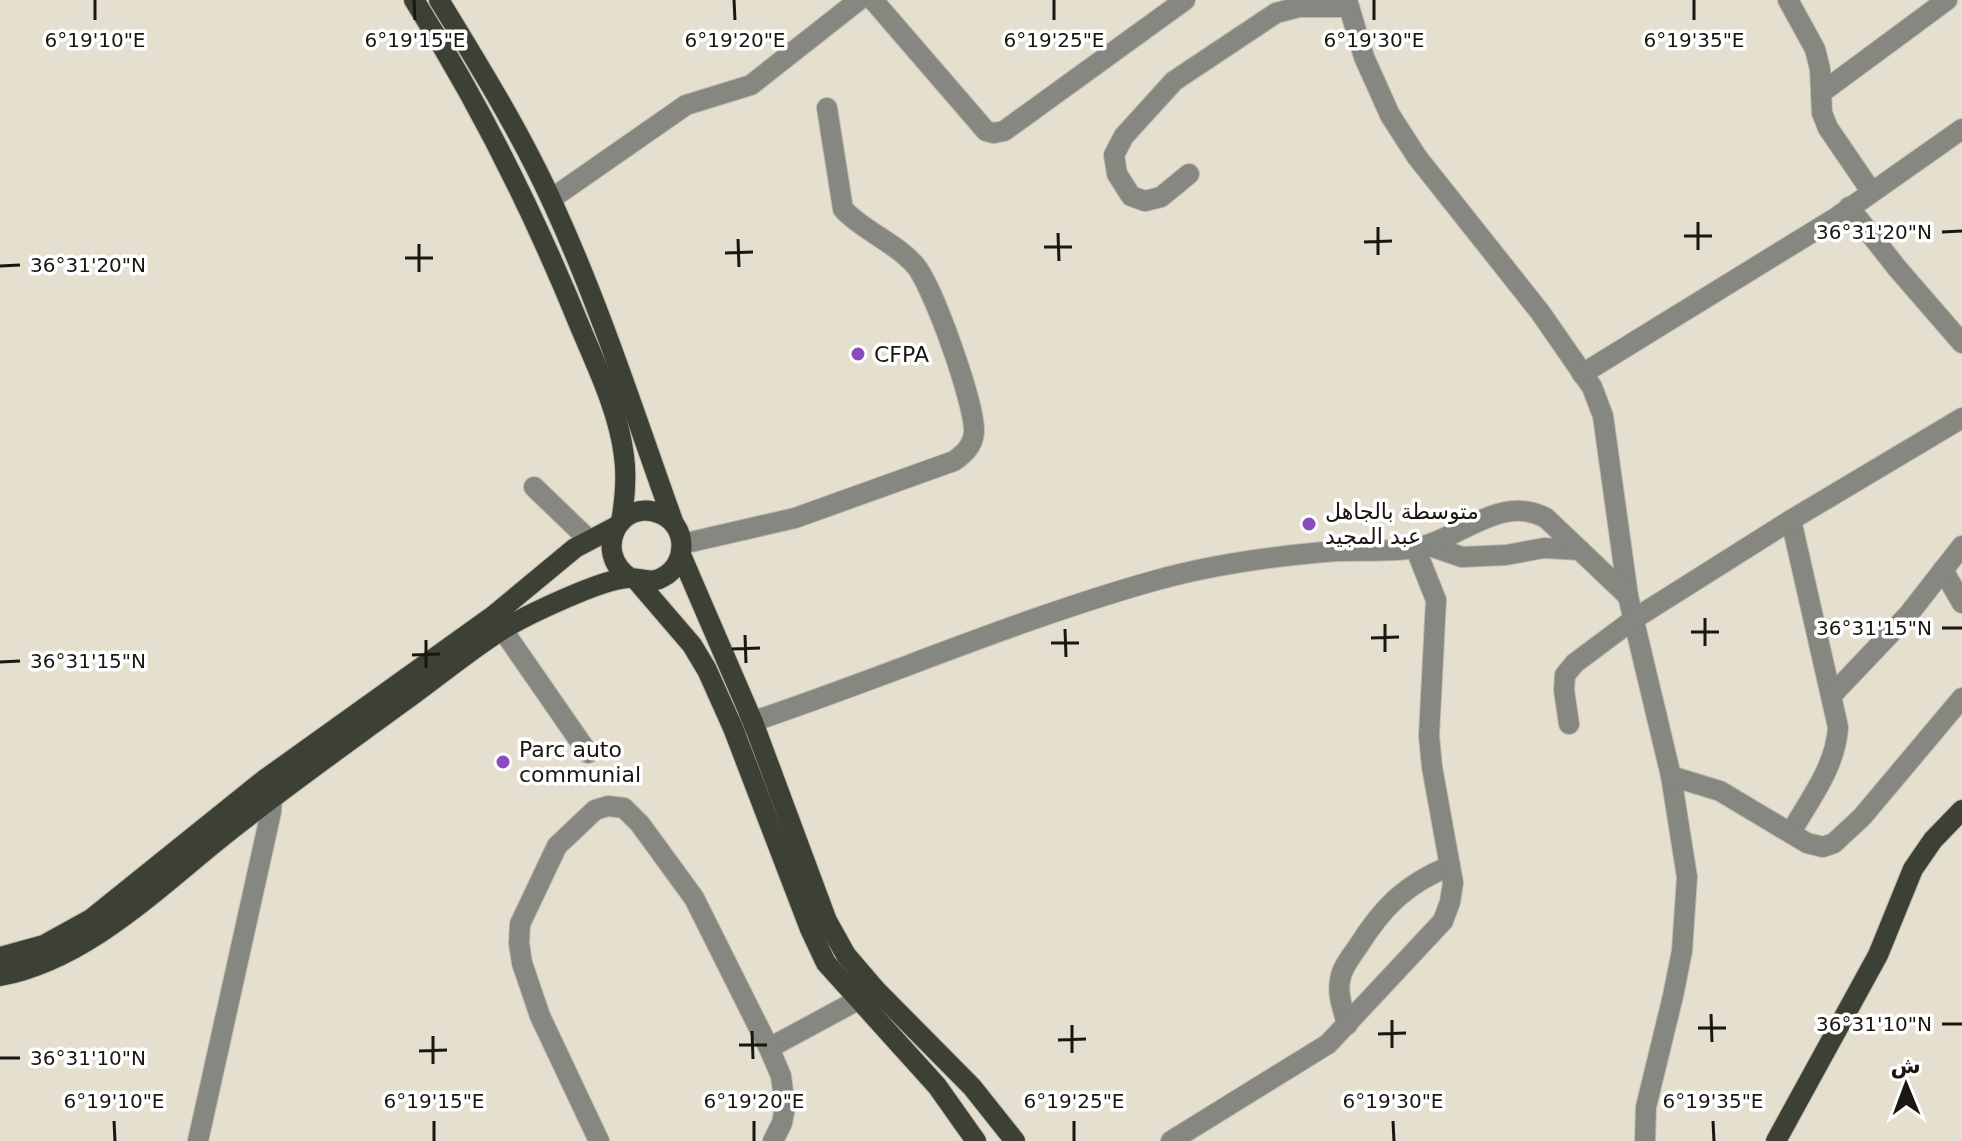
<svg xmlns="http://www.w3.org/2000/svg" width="1962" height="1141" viewBox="0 0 1962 1141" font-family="'DejaVu Sans','Noto Sans Arabic',sans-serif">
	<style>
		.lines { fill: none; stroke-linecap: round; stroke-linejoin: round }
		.minor-casing { stroke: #bfbbac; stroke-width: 22 }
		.major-casing { stroke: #bfbbac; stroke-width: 22 }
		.minor { stroke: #858780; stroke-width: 20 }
		.major { stroke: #3d4135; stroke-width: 20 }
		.ticks { fill: none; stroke: #191711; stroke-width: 3 }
		.poi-dot { fill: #8a4bc0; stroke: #fff; stroke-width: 3 }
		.labels { text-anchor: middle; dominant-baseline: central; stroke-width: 7; stroke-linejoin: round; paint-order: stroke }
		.poi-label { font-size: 22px; fill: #191711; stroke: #fff; text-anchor: start }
		.ticks-label { font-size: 20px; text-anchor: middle; fill: #191711; stroke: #fff; stroke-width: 7; stroke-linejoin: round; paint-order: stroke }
	</style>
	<rect width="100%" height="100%" fill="#e4dfce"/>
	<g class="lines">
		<!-- minor casing -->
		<g class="minor-casing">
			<g id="minor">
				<path d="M873 0 986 131 994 133 1004 131 1185 0"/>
				<path d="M1347 0 1364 57 1390 115 1417 157 1540 312 1592 387 1603 416 1628 596 1671 776 1687 877 1682 951 1673 996 1646 1107 1645 1141"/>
				<path d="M1788 0 1815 49 1820 69 1822 113 1828 128 1871 191"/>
				<path d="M1821 93 1947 0"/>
				<path d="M1189 174 1161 197 1145 201 1131 196 1117 174 1114 155 1124 136 1174 81 1276 13 1299 7H1349"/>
				<path d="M551 199 686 105 751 85 859 0"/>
				<path d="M1849 207 1897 268 1962 343"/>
				<path d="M1582 374 1837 217 1962 129"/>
				<path d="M534 487 588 539"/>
				<path d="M1791 520 1838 727C1836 766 1810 799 1791 832"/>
				<path d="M682 544 795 518 954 461C964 454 973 446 974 432 975 404 933 286 915 265 895 242 863 231 843 209L827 108"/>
				<path d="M1427 545 1462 557 1506 555 1544 548 1580 550"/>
				<path d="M1943 570 1962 603"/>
				<path d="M493 616 588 753"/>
				<path d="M1832 695 1908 615 1962 546"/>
				<path d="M1569 724 1564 690 1565 675 1575 663 1634 619 1791 520 1962 418"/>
				<path d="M733 728C875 682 1013 620 1157 580 1211 565 1268 557 1324 552 1354 549 1399 554 1427 545 1465 533 1504 495 1546 518L1628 596"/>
				<path d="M1671 776 1720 791 1807 843 1823 847 1834 843 1862 817 1962 698"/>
				<path d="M1347 1025C1344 1011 1337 996 1340 981 1341 969 1350 958 1357 948 1382 908 1405 884 1450 866"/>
				<path d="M769 1048 871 993"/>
				<path d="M198 1141 271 812 272 797 268 787"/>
				<path d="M599 1141 540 1016 522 963 519 943 520 924 557 846 595 810 608 806 624 808 640 824 694 898 769 1048 781 1076 785 1107 782 1123 773 1141"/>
				<path d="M1171 1141 1328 1044 1443 921 1450 902 1453 883 1432 767 1429 736 1436 600 1415 547"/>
			</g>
		</g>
		<!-- major casing -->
		<g class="major-casing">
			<g id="major">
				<path d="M414 0C481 106 534 213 581 329 598 369 619 413 624 456 627 478 625 499 621 522"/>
				<path d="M439 0C480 67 522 135 554 206 601 309 636 418 674 524"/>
				<path d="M681 555 753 722 827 921 846 955 876 990 972 1087 1015 1141"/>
				<path d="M637 581 692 645 707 670 733 728 810 929 826 963 937 1086 976 1141"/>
				<path d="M0 957 44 945 91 919 264 780 493 616 575 548 617 526"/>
				<path d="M0 976C87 960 160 886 227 833 286 786 347 743 407 699 439 676 471 649 505 628 529 614 602 579 628 578 641 577 650 585 663 577 688 564 688 526 661 514 620 496 591 552 630 578"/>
				<path d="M1776 1141 1878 955 1913 869 1933 840 1962 810"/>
			</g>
		</g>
		<!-- minor -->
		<use href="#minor" class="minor"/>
		<!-- major -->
		<use href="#major" class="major"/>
	</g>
	<!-- ticks -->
	<path class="ticks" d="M95 0V20M414 0 415 20M734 0 735 20M1054 0V20M1374 0V20M1694 0V20M1698 222V250M1378 227V255M1942 232 1962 231M1058 233 1059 261M1684 236H1712M738 239 739 267M1364 242 1392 241M419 244V272M1044 247H1072M725 253 753 252M405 258H433M0 266 20 265M1705 618V646M1385 624V652M1942 628H1962M1065 629 1066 657M1691 632H1719M745 635 746 663M1371 638 1399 637M426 640V668M1051 643H1079M732 649 760 648M412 655 440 654M0 662 20 661M1711 1014 1712 1042M1392 1020V1048M1942 1024H1962M1072 1025V1053M1698 1028H1726M752 1031 753 1059M1378 1034 1406 1033M433 1036V1064M1058 1040 1086 1039M739 1045H767M419 1051 447 1050M0 1058H20M114 1121 115 1141M434 1121V1141M754 1121V1141M1074 1121V1141M1393 1121 1394 1141M1713 1121 1714 1141"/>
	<!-- markers -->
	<g class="poi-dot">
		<circle cx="858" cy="354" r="8"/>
		<circle cx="1309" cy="524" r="8"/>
		<circle cx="503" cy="762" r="8"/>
	</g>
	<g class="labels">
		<!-- poi labels -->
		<g class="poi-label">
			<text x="874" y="354">CFPA</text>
			<text x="1325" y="511">متوسطة بالجاهل<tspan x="1325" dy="25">عبد المجيد</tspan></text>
			<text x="519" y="749">Parc auto<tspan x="519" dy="25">communial</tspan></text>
		</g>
	</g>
	<g class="ticks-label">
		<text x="95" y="47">6°19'10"E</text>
		<text x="415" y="47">6°19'15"E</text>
		<text x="735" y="47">6°19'20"E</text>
		<text x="1054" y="47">6°19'25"E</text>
		<text x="1374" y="47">6°19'30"E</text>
		<text x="1694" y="47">6°19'35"E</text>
		<text x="1874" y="239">36°31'20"N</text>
		<text x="88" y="272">36°31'20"N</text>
		<text x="1874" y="635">36°31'15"N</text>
		<text x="88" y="668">36°31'15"N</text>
		<text x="1874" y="1031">36°31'10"N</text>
		<text x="88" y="1065">36°31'10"N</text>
		<text x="114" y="1108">6°19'10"E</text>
		<text x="434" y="1108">6°19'15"E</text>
		<text x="754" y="1108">6°19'20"E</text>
		<text x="1074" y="1108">6°19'25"E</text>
		<text x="1393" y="1108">6°19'30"E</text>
		<text x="1713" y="1108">6°19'35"E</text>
	</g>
	<!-- north arrow -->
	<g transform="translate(1906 1085) rotate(359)" stroke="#ffffff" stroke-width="6" paint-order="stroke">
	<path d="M0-6L14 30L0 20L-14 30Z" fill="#191711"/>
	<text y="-12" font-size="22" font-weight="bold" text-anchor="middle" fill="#191711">ش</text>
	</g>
</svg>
